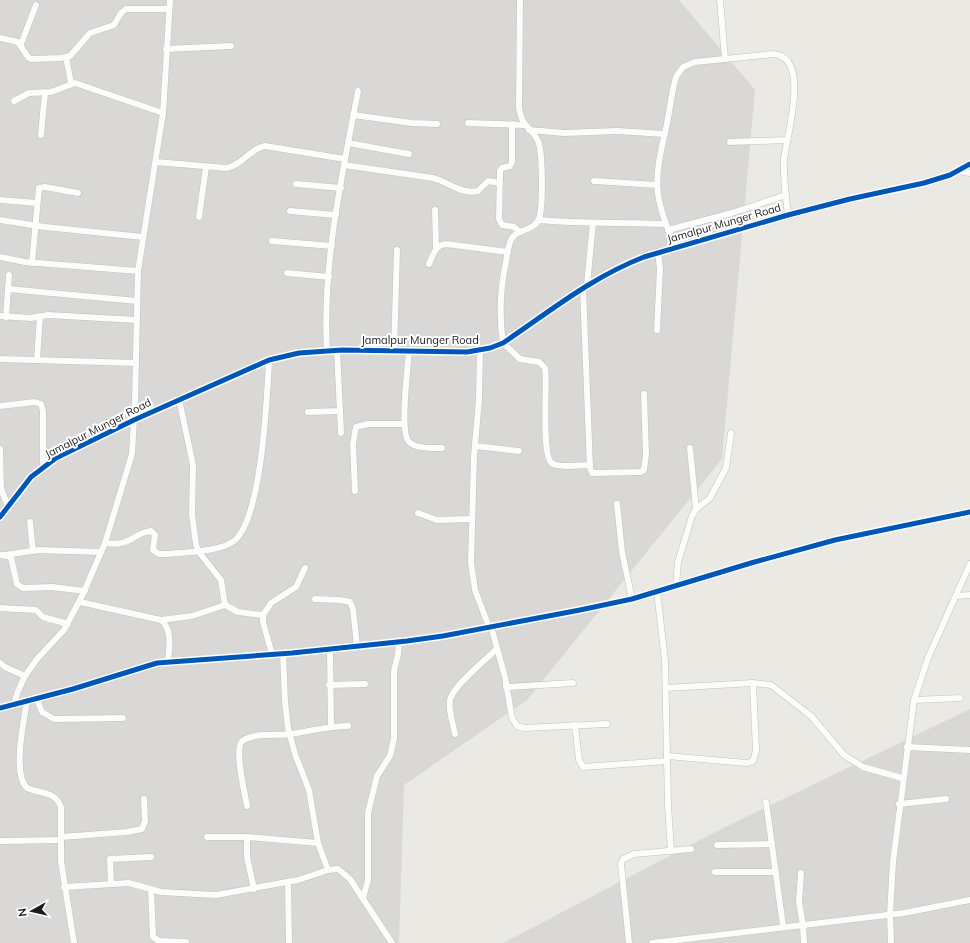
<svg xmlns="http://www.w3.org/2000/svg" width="970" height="943" viewBox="0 0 970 943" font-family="Mulish,sans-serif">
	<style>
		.residential { fill: #d9d8d6 }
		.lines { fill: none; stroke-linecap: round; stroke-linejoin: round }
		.minor-casing { stroke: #c1c1bf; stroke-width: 7 }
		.minor { stroke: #fcfcfb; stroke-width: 6 }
		.cycleway-casing { stroke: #fff; stroke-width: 8 }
		.cycleway { stroke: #0057b8; stroke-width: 5 }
		.labels { text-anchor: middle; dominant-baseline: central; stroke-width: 4; stroke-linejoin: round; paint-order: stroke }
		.street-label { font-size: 11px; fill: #1c1c1c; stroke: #fff }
	</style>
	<rect width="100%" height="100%" fill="#eae9e4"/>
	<!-- residential -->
	<g class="residential">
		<path d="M0 0H679L755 90 722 459 527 700 404 785 399 943H0Z"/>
		<path d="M970 709V943H503L719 830Z"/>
	</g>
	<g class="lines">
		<!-- minor casing -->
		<g class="minor-casing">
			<g id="minor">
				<path d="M520 0 519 108C523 130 531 126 538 141 543 152 543 208 539 219 534 231 518 229 512 238 508 245 507 254 506 262 500 289 499 315 503 343L520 359 539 362 545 368C548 382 540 459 553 464 563 468 579 465 590 465"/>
				<path d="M720 0 725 58"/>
				<path d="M0 38 18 42 28 57 31 59 60 58 70 56 90 33 114 25 121 13 126 9H169"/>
				<path d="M21 44 36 5"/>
				<path d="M166 49 231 46"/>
				<path d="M66 57 71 83"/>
				<path d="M14 101 29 93 51 92 75 83 163 113"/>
				<path d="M353 115 412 123 437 124"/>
				<path d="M468 123 524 125"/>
				<path d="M512 124V162L510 166 502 168 500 171 499 219 502 225 514 227 520 232"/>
				<path d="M529 130 564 133 617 131 665 134"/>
				<path d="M41 135 45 93"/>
				<path d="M730 142 787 140"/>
				<path d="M348 143 409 154"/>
				<path d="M156 162 226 168C243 165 249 149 265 146L345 159"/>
				<path d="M344 165 433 178C449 182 461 195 478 191L488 181 500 183"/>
				<path d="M959 171 970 173"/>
				<path d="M594 181 657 185"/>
				<path d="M296 184 341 188"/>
				<path d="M0 200 37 203"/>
				<path d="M435 210 436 248"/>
				<path d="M290 211 336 215"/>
				<path d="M199 217 206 167"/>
				<path d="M0 220 45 227 143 237"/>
				<path d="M538 220C581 224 623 222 666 224"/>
				<path d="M668 230 732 213 786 195"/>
				<path d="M272 241 332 246"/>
				<path d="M676 247C652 197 654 180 666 128 670 111 671 94 676 77L683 67 695 62 773 54C812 56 786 138 784 159 783 178 786 197 788 215"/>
				<path d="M0 257 25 262 138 271"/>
				<path d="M32 263 39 188 45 187 78 193"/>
				<path d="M429 264C433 255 435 245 446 244L508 252"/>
				<path d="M287 273 329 277"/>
				<path d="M587 285 593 223"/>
				<path d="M583 288 590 468 592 473 640 472 644 470 646 454 644 394"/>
				<path d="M8 289 137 301"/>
				<path d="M0 316 31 318 48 315 137 320"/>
				<path d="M6 317 9 275"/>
				<path d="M657 330 660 269 658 252"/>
				<path d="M337 350 341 433"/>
				<path d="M480 350 479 399 474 456 471 563 475 590 489 627"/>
				<path d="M327 351C322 264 342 176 358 91"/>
				<path d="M394 351 397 250"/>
				<path d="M409 351C408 368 399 432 409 442 417 449 432 448 442 448"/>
				<path d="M0 359 136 363"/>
				<path d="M37 360 40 316"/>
				<path d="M179 399 193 465 192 515 196 544 198 551 221 580 225 605 238 612 263 615"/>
				<path d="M0 406 35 402 41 404 43 411V467"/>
				<path d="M308 412 340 411"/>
				<path d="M475 446 519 451"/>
				<path d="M690 448 696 509"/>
				<path d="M0 449 1 489 8 506"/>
				<path d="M355 491 353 444 356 427 368 424H404"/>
				<path d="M617 504 622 552 632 599"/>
				<path d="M418 513 437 520 472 519"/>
				<path d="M0 517 31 477 56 458 134 420 269 360 299 353 342 350 467 352 490 348 503 343C549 312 592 277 644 257L788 215 850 199 924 183 950 175 970 164"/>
				<path d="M30 522 33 551"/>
				<path d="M105 543C132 547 132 533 151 531L155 535 153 550 159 554H166C184 552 220 552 234 541 262 519 267 396 269 360"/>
				<path d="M0 555 8 556 11 558 17 584 23 588 52 587 85 591"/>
				<path d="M5 555 38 550 101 552"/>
				<path d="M676 585 678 562 692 516 696 509 710 498 726 468 731 433"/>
				<path d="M657 591 665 661 668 805 671 851"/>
				<path d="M956 596 970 595"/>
				<path d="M315 599 340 600 350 602 353 609 357 646"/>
				<path d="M80 602 161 620C173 630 169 648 168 662"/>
				<path d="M0 608 36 610 43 617 68 624"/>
				<path d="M161 620 192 616 225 605"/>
				<path d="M491 626 505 677 512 718 517 726 524 728 607 724"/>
				<path d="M330 649 331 727"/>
				<path d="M283 653 285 701 288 728 295 754 309 790 318 843 328 870"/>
				<path d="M272 654 263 622V615L271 603 296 587 305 568"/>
				<path d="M0 663 5 667 25 676"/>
				<path d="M329 685 365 684"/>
				<path d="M506 687 573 683"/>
				<path d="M666 688 753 683 771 685 811 716 844 755 863 767 902 778"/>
				<path d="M37 699 42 712 54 719 123 718"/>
				<path d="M914 700 960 698"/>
				<path d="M27 701C24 720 12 774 27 788 41 794 55 791 61 807V861L74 943"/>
				<path d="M14 704 18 691 25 676 37 659 64 630 83 594 105 543 132 454 135 400 138 271 163 113 170 0"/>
				<path d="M0 708 73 689 157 663 292 653 407 641 443 636 580 610 632 599 751 563 835 540 970 512"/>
				<path d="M575 725 579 760 583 767 667 761"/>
				<path d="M455 734C453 724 448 710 450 700 453 686 486 659 497 649"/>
				<path d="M907 747 970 750"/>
				<path d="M667 756 747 763 753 761 756 751 753 683"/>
				<path d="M766 802 783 926"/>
				<path d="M899 804 946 799"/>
				<path d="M247 806C245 794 234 750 242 741 256 732 276 736 291 734 310 731 329 726 348 726"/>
				<path d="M61 837 127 832 142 829 145 821 144 799"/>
				<path d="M207 837H247L318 843"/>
				<path d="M247 837V857L254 889"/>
				<path d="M0 841 61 840"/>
				<path d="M717 845 772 844"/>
				<path d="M715 872H776"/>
				<path d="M801 873 799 902 803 925 804 943"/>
				<path d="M288 882 289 943"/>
				<path d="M111 883 110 859 151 857"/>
				<path d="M64 887 129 883 161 892 216 895 298 880 328 870 338 869 350 879 392 943"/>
				<path d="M151 890 153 937 159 941 186 942"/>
				<path d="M363 898 368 880V813L377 776 390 756 394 739V671L398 654 399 642"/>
				<path d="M629 943 621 864 623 859 634 854 691 849"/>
				<path d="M652 943 904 913 970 900"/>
				<path d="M891 943 890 914 893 862 914 700 928 658 970 564"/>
			</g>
		</g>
		<!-- minor -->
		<use href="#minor" class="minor"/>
		<!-- cycleway casing -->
		<g class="cycleway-casing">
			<g id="cycleway">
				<path d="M0 517 31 477 56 458 134 420 269 360 299 353 342 350 467 352 490 348 503 343C549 312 592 277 644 257L788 215 850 199 924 183 950 175 970 164"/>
				<path d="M0 708 73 689 157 663 292 653 407 641 443 636 580 610 632 599 751 563 835 540 970 512"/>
			</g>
		</g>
		<!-- cycleway -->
		<use href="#cycleway" class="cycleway"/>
	</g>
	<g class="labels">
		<!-- street labels -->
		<g class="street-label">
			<text transform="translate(724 223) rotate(-16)">Jamalpur Munger Road</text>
			<text x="420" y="340">Jamalpur Munger Road</text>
			<text transform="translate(98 428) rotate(-27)">Jamalpur Munger Road</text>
		</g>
	</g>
	<!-- north arrow -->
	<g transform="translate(32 911) rotate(262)" stroke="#ffffff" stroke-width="3" paint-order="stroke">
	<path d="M0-3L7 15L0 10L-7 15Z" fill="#1c1c1c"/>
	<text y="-6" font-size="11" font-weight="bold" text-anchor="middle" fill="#1c1c1c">N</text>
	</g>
</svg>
